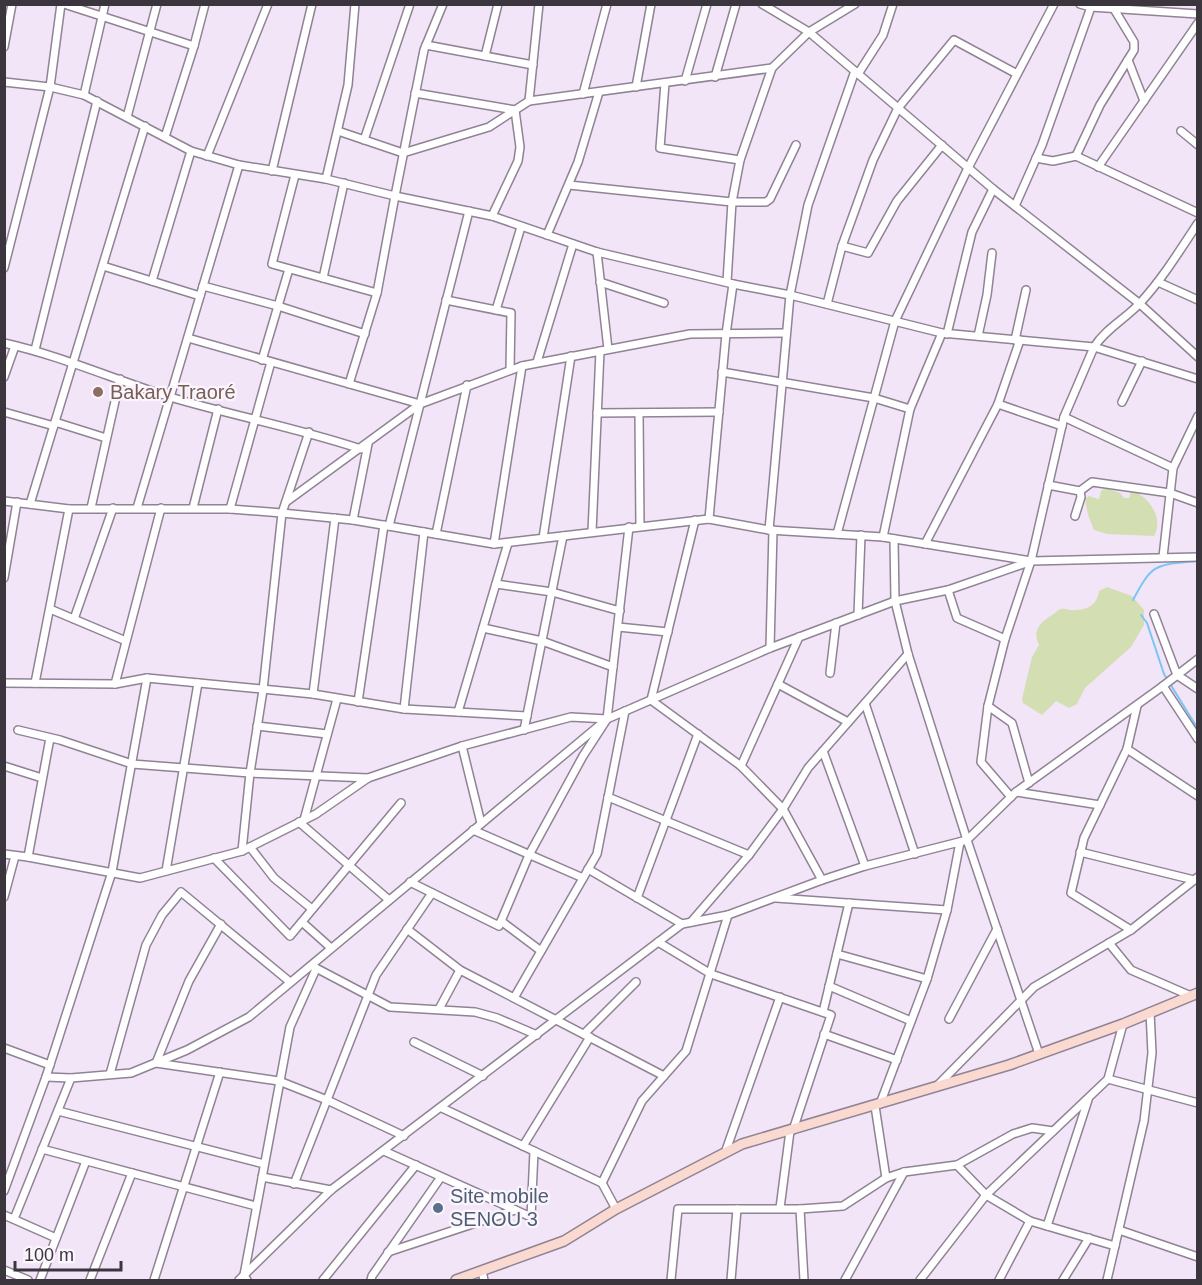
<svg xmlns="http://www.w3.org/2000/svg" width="1202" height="1285" viewBox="0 0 1202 1285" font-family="Arial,sans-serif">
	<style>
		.green { fill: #d3dfb3 }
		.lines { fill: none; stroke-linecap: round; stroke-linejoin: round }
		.stream { stroke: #7bc5f5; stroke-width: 2 }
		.street-casing { stroke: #8f8394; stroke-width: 10 }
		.secondary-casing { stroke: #8f8394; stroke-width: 12 }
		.street { stroke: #fff; stroke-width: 7 }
		.secondary { stroke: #f9d9d0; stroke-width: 9 }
		.education-dot { fill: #8d6e63; stroke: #fbf5fd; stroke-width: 2 }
		.service-dot { fill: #5c6f8a; stroke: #fbf5fd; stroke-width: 2 }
		.labels { text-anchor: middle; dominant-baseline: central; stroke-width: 4.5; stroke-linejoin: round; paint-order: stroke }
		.education-label { font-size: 20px; fill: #785e54; stroke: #fbf5fd; text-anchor: start }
		.service-label { font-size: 20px; fill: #4e5e75; stroke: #fbf5fd; text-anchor: start }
	</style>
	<rect width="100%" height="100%" fill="#f2e5f8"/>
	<!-- green -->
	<g class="green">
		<path d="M1106 488 1120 493 1124 498H1129L1131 492 1135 491C1150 500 1164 518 1154 536L1107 534 1094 530 1088 515 1085 499 1089 496 1099 499 1101 491Z"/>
		<path d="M1107 587 1132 596 1144 610V625L1131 647 1085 688 1077 704 1069 708 1056 701 1042 715 1023 703 1022 699 1032 657 1039 645C1033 632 1038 624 1049 617 1053 615 1057 610 1061 609 1066 608 1071 611 1076 610 1090 609 1097 604 1099 591Z"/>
	</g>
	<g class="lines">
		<!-- stream -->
		<g class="stream">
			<path d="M1133 600C1153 562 1156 565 1198 561"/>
			<path d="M1141 615 1147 623 1164 674 1198 729"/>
		</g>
		<!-- street casing -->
		<g class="street-casing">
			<g id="street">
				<path d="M64 4 194 46"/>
				<path d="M762 4 809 32 993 189 1140 304 1198 357"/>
				<path d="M1080 4 1091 7 1198 14"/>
				<path d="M426 45 533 65"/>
				<path d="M4 47 12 4"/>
				<path d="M485 56 498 4"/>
				<path d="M1128 60 1144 101"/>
				<path d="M858 74 883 35 893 4"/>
				<path d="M715 77 736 4"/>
				<path d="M685 81 707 4"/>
				<path d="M4 82 50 87 84 95 191 151 239 165 326 179 395 196 492 216 597 252 733 284 790 295 942 333 1094 347 1198 379"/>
				<path d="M665 83 660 148 740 160"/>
				<path d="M636 87 651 4"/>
				<path d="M415 93 515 110 520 147 518 161 492 216"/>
				<path d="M583 94 607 4"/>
				<path d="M84 95 105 4"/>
				<path d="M529 101 539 4"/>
				<path d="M127 117 157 4"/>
				<path d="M338 131 403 153 489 127 529 101 772 68 809 32 855 4"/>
				<path d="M1181 131 1198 145"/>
				<path d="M165 137 194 46 205 4"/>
				<path d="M364 140 410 4"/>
				<path d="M207 156 268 4"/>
				<path d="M1076 156 1100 105 1134 50V42L1114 9"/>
				<path d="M1036 158 1053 161 1076 156 1198 213"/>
				<path d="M1098 167 1198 23"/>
				<path d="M272 171 312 4"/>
				<path d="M295 175 272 264 377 293"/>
				<path d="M326 179 348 85 355 4"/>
				<path d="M569 185 732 202H766L770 199 796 145"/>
				<path d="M1015 206 1042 145 1091 7"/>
				<path d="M547 235 578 162 599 92"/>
				<path d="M842 246 868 253 897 201 942 145"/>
				<path d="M597 252 608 349"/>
				<path d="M103 266 200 296"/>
				<path d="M4 268 50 87 61 4"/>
				<path d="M323 278 344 183"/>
				<path d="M152 281 191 151"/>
				<path d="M600 282 664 303"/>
				<path d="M727 282 732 202 740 160 772 68"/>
				<path d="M1158 282 1198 300"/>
				<path d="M203 286 278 306 365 334"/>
				<path d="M446 300 511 313 510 370"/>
				<path d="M827 304 842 246 873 160 898 108 954 40 1017 74"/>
				<path d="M496 310 521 227"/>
				<path d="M947 334 972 232 993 189"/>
				<path d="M978 336 987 295 992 253"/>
				<path d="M188 338 420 404"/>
				<path d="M1015 340 1026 290"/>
				<path d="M4 343C62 356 115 380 170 397 234 416 298 428 361 449"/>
				<path d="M35 350 97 101"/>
				<path d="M262 360 289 269"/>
				<path d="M537 362 573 244"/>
				<path d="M722 372 874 398 910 409"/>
				<path d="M4 377 15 346"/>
				<path d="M349 384 377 293 395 196 424 50 443 4"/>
				<path d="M1122 402 1142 361"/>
				<path d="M998 404 1062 426"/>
				<path d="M4 412 54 426"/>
				<path d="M597 413 719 412"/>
				<path d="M639 413 640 526"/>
				<path d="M1064 417 1173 468"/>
				<path d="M55 422 106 438"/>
				<path d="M1048 485 1080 491 1081 497 1075 516"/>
				<path d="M1080 491 1092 482 1170 493 1198 503"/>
				<path d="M4 501 69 509H230L282 513 353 520 494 544 709 519 769 530 883 537 1031 561 1198 557"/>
				<path d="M286 502 420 404 522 366 690 334 786 333"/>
				<path d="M30 504 145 126"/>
				<path d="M91 508 120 379"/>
				<path d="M137 508 239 165"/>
				<path d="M193 508 218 409"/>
				<path d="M230 509 271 362"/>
				<path d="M709 519 726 334 733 284"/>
				<path d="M353 520 368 444"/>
				<path d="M695 520 651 700 741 766 783 809 822 880"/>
				<path d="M389 526 469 211"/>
				<path d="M769 530 790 295 808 205 855 71"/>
				<path d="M592 532 600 351"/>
				<path d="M436 534 467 385"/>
				<path d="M837 534 895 321 968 168 1054 4"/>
				<path d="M883 537 910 409 942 333"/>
				<path d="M543 538 571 356"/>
				<path d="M894 539 895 601 908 654 967 840 1039 1054"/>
				<path d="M494 544 522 366"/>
				<path d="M925 544 998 404 1020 340"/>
				<path d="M1163 557 1173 468 1198 416"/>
				<path d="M4 578 17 502"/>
				<path d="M496 584 552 592 620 611"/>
				<path d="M948 590 957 618 1005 639"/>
				<path d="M50 609 126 641"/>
				<path d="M1154 614 1177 675 1198 689"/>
				<path d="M858 615 861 535"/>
				<path d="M74 619 113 508"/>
				<path d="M618 627 668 632"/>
				<path d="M483 628 542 641 613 667"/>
				<path d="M770 648 773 530"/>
				<path d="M830 673 836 623"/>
				<path d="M4 683 115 684 147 678 313 694 404 709 527 716"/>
				<path d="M35 683 69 509"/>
				<path d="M115 684 161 508"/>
				<path d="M778 684 848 722"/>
				<path d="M1163 686 1198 739"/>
				<path d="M313 694 335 518"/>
				<path d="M358 702 384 525"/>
				<path d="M865 703 915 854"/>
				<path d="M988 706 1012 723 1029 783"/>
				<path d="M404 709 424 532"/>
				<path d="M458 712 508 543"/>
				<path d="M257 726 327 734"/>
				<path d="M18 730 60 740 132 764 250 773 368 778"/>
				<path d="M524 730 563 536"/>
				<path d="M462 746 481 823"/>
				<path d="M1127 749 1198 796"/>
				<path d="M823 751 865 866"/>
				<path d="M4 766 42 778"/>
				<path d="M741 766 799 637"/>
				<path d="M1016 792 1100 805"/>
				<path d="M608 797 749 855"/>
				<path d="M1011 797 981 762 988 706 1005 639 1031 561 1064 417 1094 347C1106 328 1127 318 1141 302 1163 278 1180 250 1198 223"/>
				<path d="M304 820 337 699"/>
				<path d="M299 822 389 900"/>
				<path d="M473 830 583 878"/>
				<path d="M250 847 274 878 312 909"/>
				<path d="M242 851 250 773 263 690 282 513 309 432"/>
				<path d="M1080 852 1194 880"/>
				<path d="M4 854 28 857 140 878 242 851 316 814 368 778 462 746 571 717 607 719"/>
				<path d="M28 857 50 738"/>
				<path d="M214 858 290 936 401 803"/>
				<path d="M588 869 682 924"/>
				<path d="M166 871 198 683"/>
				<path d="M410 882 499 926 529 855 583 756 607 719 629 527"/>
				<path d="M4 897 15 856"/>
				<path d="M637 898 698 734"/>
				<path d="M776 898 947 910"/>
				<path d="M501 921 541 951"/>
				<path d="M302 922 331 948"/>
				<path d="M691 922 749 855 783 809 808 768 908 654"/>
				<path d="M221 924 189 981 156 1063 279 1081 327 1100 404 1136"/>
				<path d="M407 929 460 970 664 1076"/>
				<path d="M1131 930 1071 893 1084 838 1127 749 1137 706"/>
				<path d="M658 942 711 974 831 1015 793 1130"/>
				<path d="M1109 943 1131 970 1191 996"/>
				<path d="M837 954 927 979"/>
				<path d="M314 967 390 1007 475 1012 497 1018 537 1035"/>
				<path d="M829 986 911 1021"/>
				<path d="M514 998 597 854 625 711"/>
				<path d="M439 1009 460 970"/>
				<path d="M823 1012 849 903"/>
				<path d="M949 1019 997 929"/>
				<path d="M584 1034 636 982"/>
				<path d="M824 1034 897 1060"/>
				<path d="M414 1042 483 1076"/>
				<path d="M4 1048 50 1065"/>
				<path d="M110 1074 146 945 162 915 181 892 290 982"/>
				<path d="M46 1077 71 1078 131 1073 187 1050 249 1017 607 719 770 648 895 601 948 590 1029 562"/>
				<path d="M1108 1079 1198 1103"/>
				<path d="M938 1085 1034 987 1131 930 1198 877"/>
				<path d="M880 1104 927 979 947 910 960 842"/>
				<path d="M875 1106 886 1178"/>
				<path d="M442 1108 602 1183 616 1209"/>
				<path d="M58 1111 264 1164"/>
				<path d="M523 1146 590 1037"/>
				<path d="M42 1149 256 1206"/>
				<path d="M384 1151 531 1217 534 1151"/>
				<path d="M725 1153 780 997"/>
				<path d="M957 1165 986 1195 1030 1221 1115 1246"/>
				<path d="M262 1177 331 1190"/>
				<path d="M602 1183 642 1101 686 1051 728 915"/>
				<path d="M294 1184 376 975 432 893"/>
				<path d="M4 1191 46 1077 112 872 147 678"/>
				<path d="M780 1208 790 1131"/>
				<path d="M800 1209 804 1280"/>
				<path d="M4 1215 56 1238"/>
				<path d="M14 1219 71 1078"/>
				<path d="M1047 1226 1088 1100"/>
				<path d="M1119 1230 1198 1257"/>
				<path d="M388 1252 515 1210"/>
				<path d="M4 1270 28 1280"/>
				<path d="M482 1271 484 1280"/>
				<path d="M40 1280 86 1161"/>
				<path d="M90 1280 132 1173"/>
				<path d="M154 1280 220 1072"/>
				<path d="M239 1280 331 1190 682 924 728 915 822 880 865 866 967 840 1016 792 1163 686 1198 659"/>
				<path d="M247 1280 244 1275 290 1027 316 969"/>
				<path d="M323 1280 416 1165"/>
				<path d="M371 1280 372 1276 441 1177"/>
				<path d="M671 1280 678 1209H800L843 1206 886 1178 904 1172 957 1165 1013 1134 1032 1128 1053 1131"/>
				<path d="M731 1280 737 1209"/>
				<path d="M845 1280 904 1172"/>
				<path d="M920 1280 986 1195 1108 1079 1123 1024"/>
				<path d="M999 1280 1030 1221"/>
				<path d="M1063 1280 1089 1238"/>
				<path d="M1107 1280 1144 1121 1152 1053 1150 1012"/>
			</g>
		</g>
		<!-- secondary casing -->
		<g class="secondary-casing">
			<path id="secondary" d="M456 1280 564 1241 616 1209 742 1144 1009 1065 1123 1024 1198 993"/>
		</g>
		<!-- street -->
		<use href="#street" class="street"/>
		<!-- secondary -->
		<use href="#secondary" class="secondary"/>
	</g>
	<!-- markers -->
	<circle class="education-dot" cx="98" cy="392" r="6"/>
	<circle class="service-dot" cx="438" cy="1208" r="6"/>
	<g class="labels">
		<!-- education labels -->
		<g class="education-label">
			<text x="110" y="392">Bakary Traoré</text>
		</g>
		<!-- service labels -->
		<g class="service-label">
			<text x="450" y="1196">Site mobile<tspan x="450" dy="23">SENOU 3</tspan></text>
		</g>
	</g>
	<!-- border -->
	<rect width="1202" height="1285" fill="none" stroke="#3b353d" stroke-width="12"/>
	<!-- scale -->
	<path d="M15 1261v9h106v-9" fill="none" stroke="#3b353d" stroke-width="3"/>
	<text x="24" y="1261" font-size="18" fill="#3b353d" stroke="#fbf5fd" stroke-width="4.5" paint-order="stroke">100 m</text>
</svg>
